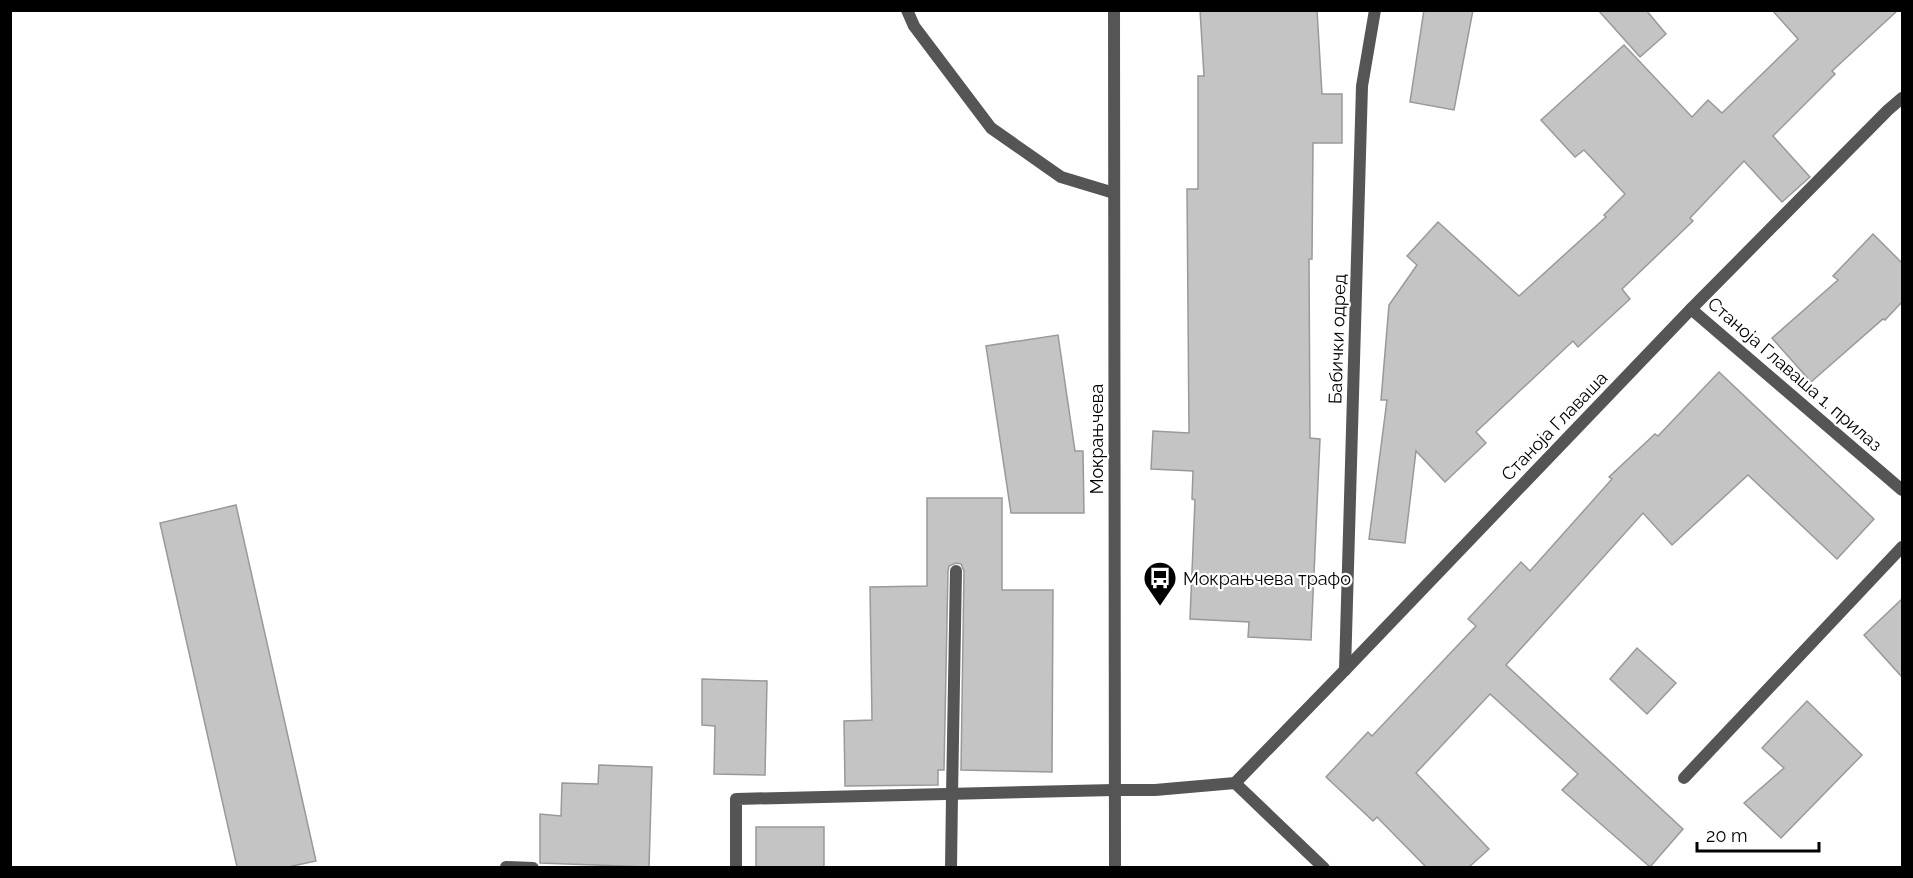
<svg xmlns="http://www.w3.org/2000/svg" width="1913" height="878" viewBox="0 0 1913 878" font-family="Raleway,sans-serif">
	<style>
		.building { fill: #c4c4c4; stroke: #999; stroke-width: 1.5 }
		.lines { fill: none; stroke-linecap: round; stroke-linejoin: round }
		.service { stroke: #555; stroke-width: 12 }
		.minor { stroke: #555; stroke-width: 12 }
		.tertiary { stroke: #555; stroke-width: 12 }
		.labels { text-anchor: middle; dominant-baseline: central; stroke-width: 4.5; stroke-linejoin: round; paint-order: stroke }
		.street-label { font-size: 18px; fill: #000; stroke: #fff }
		.poi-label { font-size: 18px; fill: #000; stroke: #fff; text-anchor: start }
	</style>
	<rect width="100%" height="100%" fill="#fff"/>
	<!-- building -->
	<g class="building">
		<path d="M1200 10H1317L1322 94H1342V143H1313L1312 259H1309L1310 438 1320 439 1311 640 1248 637 1249 622 1190 619 1195 500 1192 499 1193 471 1151 469 1153 431 1189 433 1187 189H1198V76H1204Z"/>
		<path d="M1424 10H1473L1454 110 1410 102Z"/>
		<path d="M1598 10H1646L1666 34 1640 57Z"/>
		<path d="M1772 10H1898L1832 71 1835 74 1773 136 1810 177 1782 202 1744 161 1690 218 1693 221 1622 289 1630 299 1578 347 1573 341 1476 432 1486 443 1445 482 1416 451 1405 543 1369 539 1387 400H1381L1389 305 1417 265 1407 256 1438 222 1519 296 1606 217 1604 215 1625 194 1584 150 1575 157 1541 120 1624 45 1692 117 1708 100 1722 113 1798 39Z"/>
		<path d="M1873 234 1902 263V302L1885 320 1883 319 1811 382 1772 338 1838 280 1833 276Z"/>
		<path d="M1058 335 1075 451H1083L1084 513H1011L986 346Z"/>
		<path d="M1719 372 1874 519 1837 559 1748 475 1672 545 1643 513 1506 665 1683 829 1650 867 1562 790 1578 774 1490 694 1416 773 1489 849 1469 867H1426L1377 817 1373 821 1326 777 1368 732 1372 736 1476 626 1468 619 1521 562 1530 571 1612 479 1609 477 1655 434 1658 436Z"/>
		<path d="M927 498H1002V590H1053L1052 772 961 770 964 571 961 564 956 563 949 566 948 571 944 770H938V785L845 786 844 721 872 720 870 587 927 586Z"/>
		<path d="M236 505 316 861 288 867H237L160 523Z"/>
		<path d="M1902 599V677L1864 635Z"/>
		<path d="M1637 648 1676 683 1647 714 1610 679Z"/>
		<path d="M702 679 767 681 765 775 714 774 715 726 702 725Z"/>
		<path d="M1807 701 1862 755 1781 838 1744 803 1784 768 1762 748Z"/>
		<path d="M599 765 652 767 649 867 540 863V814L561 816 562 783 598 784Z"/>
		<rect x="756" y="827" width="68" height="40"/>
	</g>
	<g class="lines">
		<!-- service -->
		<g class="service">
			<path d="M907 10 914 26 991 128 1061 177 1114 193"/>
			<path d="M952 795 956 571"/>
		</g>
		<!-- minor -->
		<g class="minor">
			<path d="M1691 309 1902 490"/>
			<path d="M1345 670 1691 309 1888 110 1902 98"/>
			<path d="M1345 670 1362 86 1375 10"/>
			<path d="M1684 778 1902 547"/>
			<path d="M1235 783 1324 868"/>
			<path d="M506 867 533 868"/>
			<path d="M736 868V799L1114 790"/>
			<path d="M951 868 952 795"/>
		</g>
		<!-- tertiary -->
		<g class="tertiary">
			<path d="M1114 10 1115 868"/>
			<path d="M1114 790H1155L1235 783 1345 670"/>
		</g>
	</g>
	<!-- icons -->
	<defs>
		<g id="bus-pin" transform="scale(1.725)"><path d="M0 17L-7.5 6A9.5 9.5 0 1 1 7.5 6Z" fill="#000" stroke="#fff"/><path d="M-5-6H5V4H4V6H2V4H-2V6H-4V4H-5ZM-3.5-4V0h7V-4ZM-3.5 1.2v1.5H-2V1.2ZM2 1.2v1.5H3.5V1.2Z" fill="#fff"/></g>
	</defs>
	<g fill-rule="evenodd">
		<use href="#bus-pin" x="1160" y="578"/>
	</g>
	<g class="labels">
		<!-- street labels -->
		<g class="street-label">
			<text transform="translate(1337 339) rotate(-88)">Бабички одред</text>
			<text transform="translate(1795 374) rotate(41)">Станоја Главаша 1. прилаз</text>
			<text transform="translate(1554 426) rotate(-46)">Станоја Главаша</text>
			<text transform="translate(1096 439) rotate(-90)">Мокрањчева</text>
		</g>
		<!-- poi labels -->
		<g class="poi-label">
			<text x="1183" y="578">Мокрањчева трафо</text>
		</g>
	</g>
	<!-- border -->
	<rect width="1913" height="878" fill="none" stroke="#000000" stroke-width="24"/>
	<!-- scale -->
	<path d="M1697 842v9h122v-9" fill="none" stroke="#000000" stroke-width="3"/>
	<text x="1706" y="842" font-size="18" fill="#000000" stroke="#ffffff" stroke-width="4.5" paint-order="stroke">20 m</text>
</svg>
